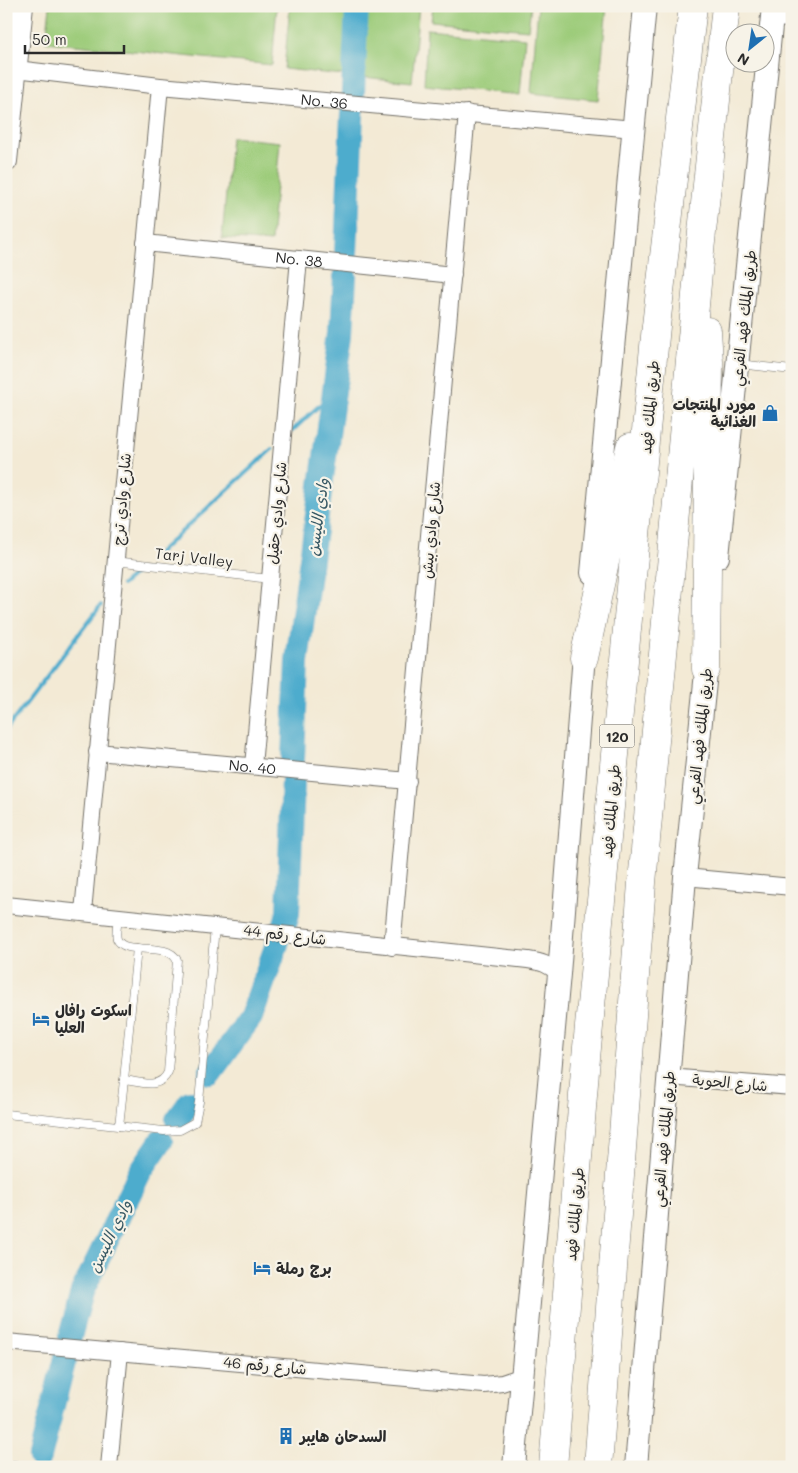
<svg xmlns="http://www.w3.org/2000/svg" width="798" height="1473" viewBox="0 0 798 1473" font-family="Mali,'Playpen Sans Arabic',sans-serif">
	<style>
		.green { fill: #9dcc7a; stroke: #647c52 }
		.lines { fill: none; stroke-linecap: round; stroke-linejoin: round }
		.stream { stroke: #4eaccd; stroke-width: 4 }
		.river { stroke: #4eaccd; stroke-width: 24 }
		.lane-casing { stroke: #716e66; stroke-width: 9 }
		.street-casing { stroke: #716e66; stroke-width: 18 }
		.secondary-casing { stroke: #716e66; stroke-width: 24 }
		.highway-casing { stroke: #716e66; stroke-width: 29 }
		.lane { stroke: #fff; stroke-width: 8 }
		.street { stroke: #fff; stroke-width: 16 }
		.secondary { stroke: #fff; stroke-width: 22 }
		.highway { stroke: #fff; stroke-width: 28 }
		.labels { text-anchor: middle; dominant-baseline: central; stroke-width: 4.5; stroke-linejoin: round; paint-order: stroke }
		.shield { fill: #f7f3e8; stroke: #686764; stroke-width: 1 }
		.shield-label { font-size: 14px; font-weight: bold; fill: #2b2b2b }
		.street-label { font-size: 15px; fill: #2b2b2b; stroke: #f7f3e8 }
		.poi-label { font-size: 15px; font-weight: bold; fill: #2b2b2b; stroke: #f7f3e8; text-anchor: start }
		.water-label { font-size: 16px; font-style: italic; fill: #375864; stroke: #f7f3e8 }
	</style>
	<rect width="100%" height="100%" fill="#f7f3e8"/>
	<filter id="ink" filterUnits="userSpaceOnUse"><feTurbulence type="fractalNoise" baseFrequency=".02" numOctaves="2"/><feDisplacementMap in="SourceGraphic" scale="10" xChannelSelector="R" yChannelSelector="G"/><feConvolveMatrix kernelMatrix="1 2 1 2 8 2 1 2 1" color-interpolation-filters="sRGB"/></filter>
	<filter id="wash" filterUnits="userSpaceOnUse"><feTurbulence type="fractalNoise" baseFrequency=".0096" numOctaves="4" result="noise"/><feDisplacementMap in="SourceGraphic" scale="20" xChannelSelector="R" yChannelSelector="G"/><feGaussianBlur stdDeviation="1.12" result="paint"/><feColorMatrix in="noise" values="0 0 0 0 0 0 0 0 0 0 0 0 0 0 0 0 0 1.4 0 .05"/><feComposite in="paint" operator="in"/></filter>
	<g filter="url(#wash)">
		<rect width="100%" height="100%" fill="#f3ead5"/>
		<!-- green -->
		<g class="green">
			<path d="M50 6H277L272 65 46 42Z"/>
			<path d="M290 6H419L412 82 284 69Z"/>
			<path d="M433 6H531L528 30 431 21Z"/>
			<path d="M538 6H607L598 100 531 93Z"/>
			<path d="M427 29 525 38 520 95 424 85Z"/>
			<path d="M231 137 280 142 271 242 222 238Z"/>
		</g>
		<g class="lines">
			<!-- stream -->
			<g class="stream">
				<path d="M293 430 334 392"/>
				<path d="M155 556 272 449"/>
				<path d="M122 585 135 574"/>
				<path d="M6 730 101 605"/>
			</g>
			<!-- river -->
			<g class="river">
				<path d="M353 92 357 6"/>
				<path d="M346 252 352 114"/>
				<path d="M293 759 297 661 342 333 345 276"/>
				<path d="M285 924 288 913 293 781"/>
				<path d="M210 1073 251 1017 277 944"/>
				<path d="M177 1120 190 1102"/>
				<path d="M70 1337 82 1292 140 1172 161 1141"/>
				<path d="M40 1457 65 1358"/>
			</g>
		</g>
	</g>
	<g filter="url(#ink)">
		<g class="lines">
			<!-- lane casing -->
			<g class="lane-casing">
				<g id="lane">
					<path d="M739 364 792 370"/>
					<path d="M115 561 270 579"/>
					<path d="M118 916C118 922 115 933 117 939 125 957 166 940 177 960L168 1072C160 1090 141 1082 124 1080L119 1126"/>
					<path d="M124 1080 137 948"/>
					<path d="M6 1114 164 1131 180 1130 195 1122 199 1102 215 927"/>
					<path d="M6 1464 31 1467"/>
				</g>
			</g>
			<!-- street casing -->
			<g class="street-casing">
				<g id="street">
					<path d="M772 18 792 19"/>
					<path id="s1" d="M16 69 160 86 634 129"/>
					<path id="s2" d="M145 243 453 275"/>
					<path id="s3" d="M97 752 408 781"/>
					<path d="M253 766 299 259"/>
					<path d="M685 877 792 887"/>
					<path d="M6 905 528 960C541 962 549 964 559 974"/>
					<path d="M83 912 160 86"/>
					<path d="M392 947 467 113"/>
					<path d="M668 1077 792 1087"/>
					<path d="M6 1342 484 1385 502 1383 523 1376"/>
					<path d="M109 1467 120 1352"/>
				</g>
			</g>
			<!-- secondary casing -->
			<g class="secondary-casing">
				<g id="secondary">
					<path d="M6 161 22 6"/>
					<path d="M718 557 773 6"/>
					<path d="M592 573 645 6"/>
					<path d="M514 1467 559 974 585 642"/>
					<path d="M636 1467 685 877 708 653"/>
				</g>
			</g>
			<!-- highway casing -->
			<g class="highway-casing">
				<g id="highway">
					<path d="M584 658 630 447"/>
					<path d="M706 669 709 362 707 331"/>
					<path d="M553 1467 586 1058 656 326 693 6"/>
					<path d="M598 1467 642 883 700 251 726 6"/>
				</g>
			</g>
			<!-- lane -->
			<use href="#lane" class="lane"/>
			<!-- street -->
			<use href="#street" class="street"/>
			<!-- secondary -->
			<use href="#secondary" class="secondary"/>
			<!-- highway -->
			<use href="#highway" class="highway"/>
		</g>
	</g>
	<!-- icons -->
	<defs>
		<g id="shop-bare" transform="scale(1.35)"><path d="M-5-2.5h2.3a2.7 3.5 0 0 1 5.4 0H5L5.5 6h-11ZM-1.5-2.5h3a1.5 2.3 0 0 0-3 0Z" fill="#1f6fb2" stroke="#f7f3e8" stroke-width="2.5" paint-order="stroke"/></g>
		<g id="hotel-bare" transform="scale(1.35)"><path d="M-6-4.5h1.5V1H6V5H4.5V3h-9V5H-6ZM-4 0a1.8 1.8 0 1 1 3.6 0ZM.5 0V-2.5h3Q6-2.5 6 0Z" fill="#1f6fb2" stroke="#f7f3e8" stroke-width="2.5" paint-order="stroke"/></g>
		<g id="building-bare" transform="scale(1.35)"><path d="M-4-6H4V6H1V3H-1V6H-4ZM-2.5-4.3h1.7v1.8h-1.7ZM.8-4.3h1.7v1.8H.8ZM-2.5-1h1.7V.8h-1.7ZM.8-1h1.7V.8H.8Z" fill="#1f6fb2" stroke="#f7f3e8" stroke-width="2.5" paint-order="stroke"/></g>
	</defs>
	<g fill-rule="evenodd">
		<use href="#shop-bare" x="770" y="413"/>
		<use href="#hotel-bare" x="41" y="1019"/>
		<use href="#hotel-bare" x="262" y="1268"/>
		<use href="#building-bare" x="286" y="1436"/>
	</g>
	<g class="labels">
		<!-- shield labels -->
		<rect class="shield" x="599.5" y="724.5" width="35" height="23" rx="4"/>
		<g class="shield-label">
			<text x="617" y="736">120</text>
		</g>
		<!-- street labels -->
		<g class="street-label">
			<text stroke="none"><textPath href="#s1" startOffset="310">No. 36</textPath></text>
			<text stroke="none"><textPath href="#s2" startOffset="155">No. 38</textPath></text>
			<text transform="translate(743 318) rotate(-84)">طريق الملك فهد الفرعي</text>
			<text transform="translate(649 407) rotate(-85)">طريق الملك فهد</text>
			<text transform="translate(121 499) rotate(-85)">شارع وادي ترج</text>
			<text transform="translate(276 513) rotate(-85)">شارع وادي حقيل</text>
			<text transform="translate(430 530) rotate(-85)">شارع وادي بيش</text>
			<text transform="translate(194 557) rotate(7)">Tarj Valley</text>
			<text transform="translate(699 736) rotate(-84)">طريق الملك فهد الفرعي</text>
			<text stroke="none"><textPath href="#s3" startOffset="156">No. 40</textPath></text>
			<text transform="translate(610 811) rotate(-85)">طريق الملك فهد</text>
			<text transform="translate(285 934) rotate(7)">شارع رقم 44</text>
			<text transform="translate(730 1082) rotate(5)">شارع الحوية</text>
			<text transform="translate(663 1139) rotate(-85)">طريق الملك فهد الفرعي</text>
			<text transform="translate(574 1214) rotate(-85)">طريق الملك فهد</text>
			<text transform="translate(265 1365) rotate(5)">شارع رقم 46</text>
		</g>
		<!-- poi labels -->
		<g class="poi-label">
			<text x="756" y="404" text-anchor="end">مورد المنتجات<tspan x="756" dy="17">الغذائية</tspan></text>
			<text x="55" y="1010">اسكوت رافال<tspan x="55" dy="17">العليا</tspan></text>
			<text x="276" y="1268">برج رملة</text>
			<text x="300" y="1436">السدحان هايبر</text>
		</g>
		<!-- water labels -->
		<g class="water-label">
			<text transform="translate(317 517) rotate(-82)">وادي الليسن</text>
			<text transform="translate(109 1236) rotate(-64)">وادي الليسن</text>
		</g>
	</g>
	<!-- margin -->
	<rect width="798" height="1473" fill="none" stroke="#f7f3e8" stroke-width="25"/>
	<!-- north arrow -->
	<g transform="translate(750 48) rotate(210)"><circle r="24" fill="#f7f3e8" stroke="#a5a39c"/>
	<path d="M0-4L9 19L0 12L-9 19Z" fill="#1f6fb2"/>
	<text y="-8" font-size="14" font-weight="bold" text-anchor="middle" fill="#2b2b2b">N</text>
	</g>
	<!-- scale -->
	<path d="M25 45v8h99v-8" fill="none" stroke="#2b2b2b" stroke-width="2.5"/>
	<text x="32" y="45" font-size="15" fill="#2b2b2b" stroke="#f7f3e8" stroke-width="4" paint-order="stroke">50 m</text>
</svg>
